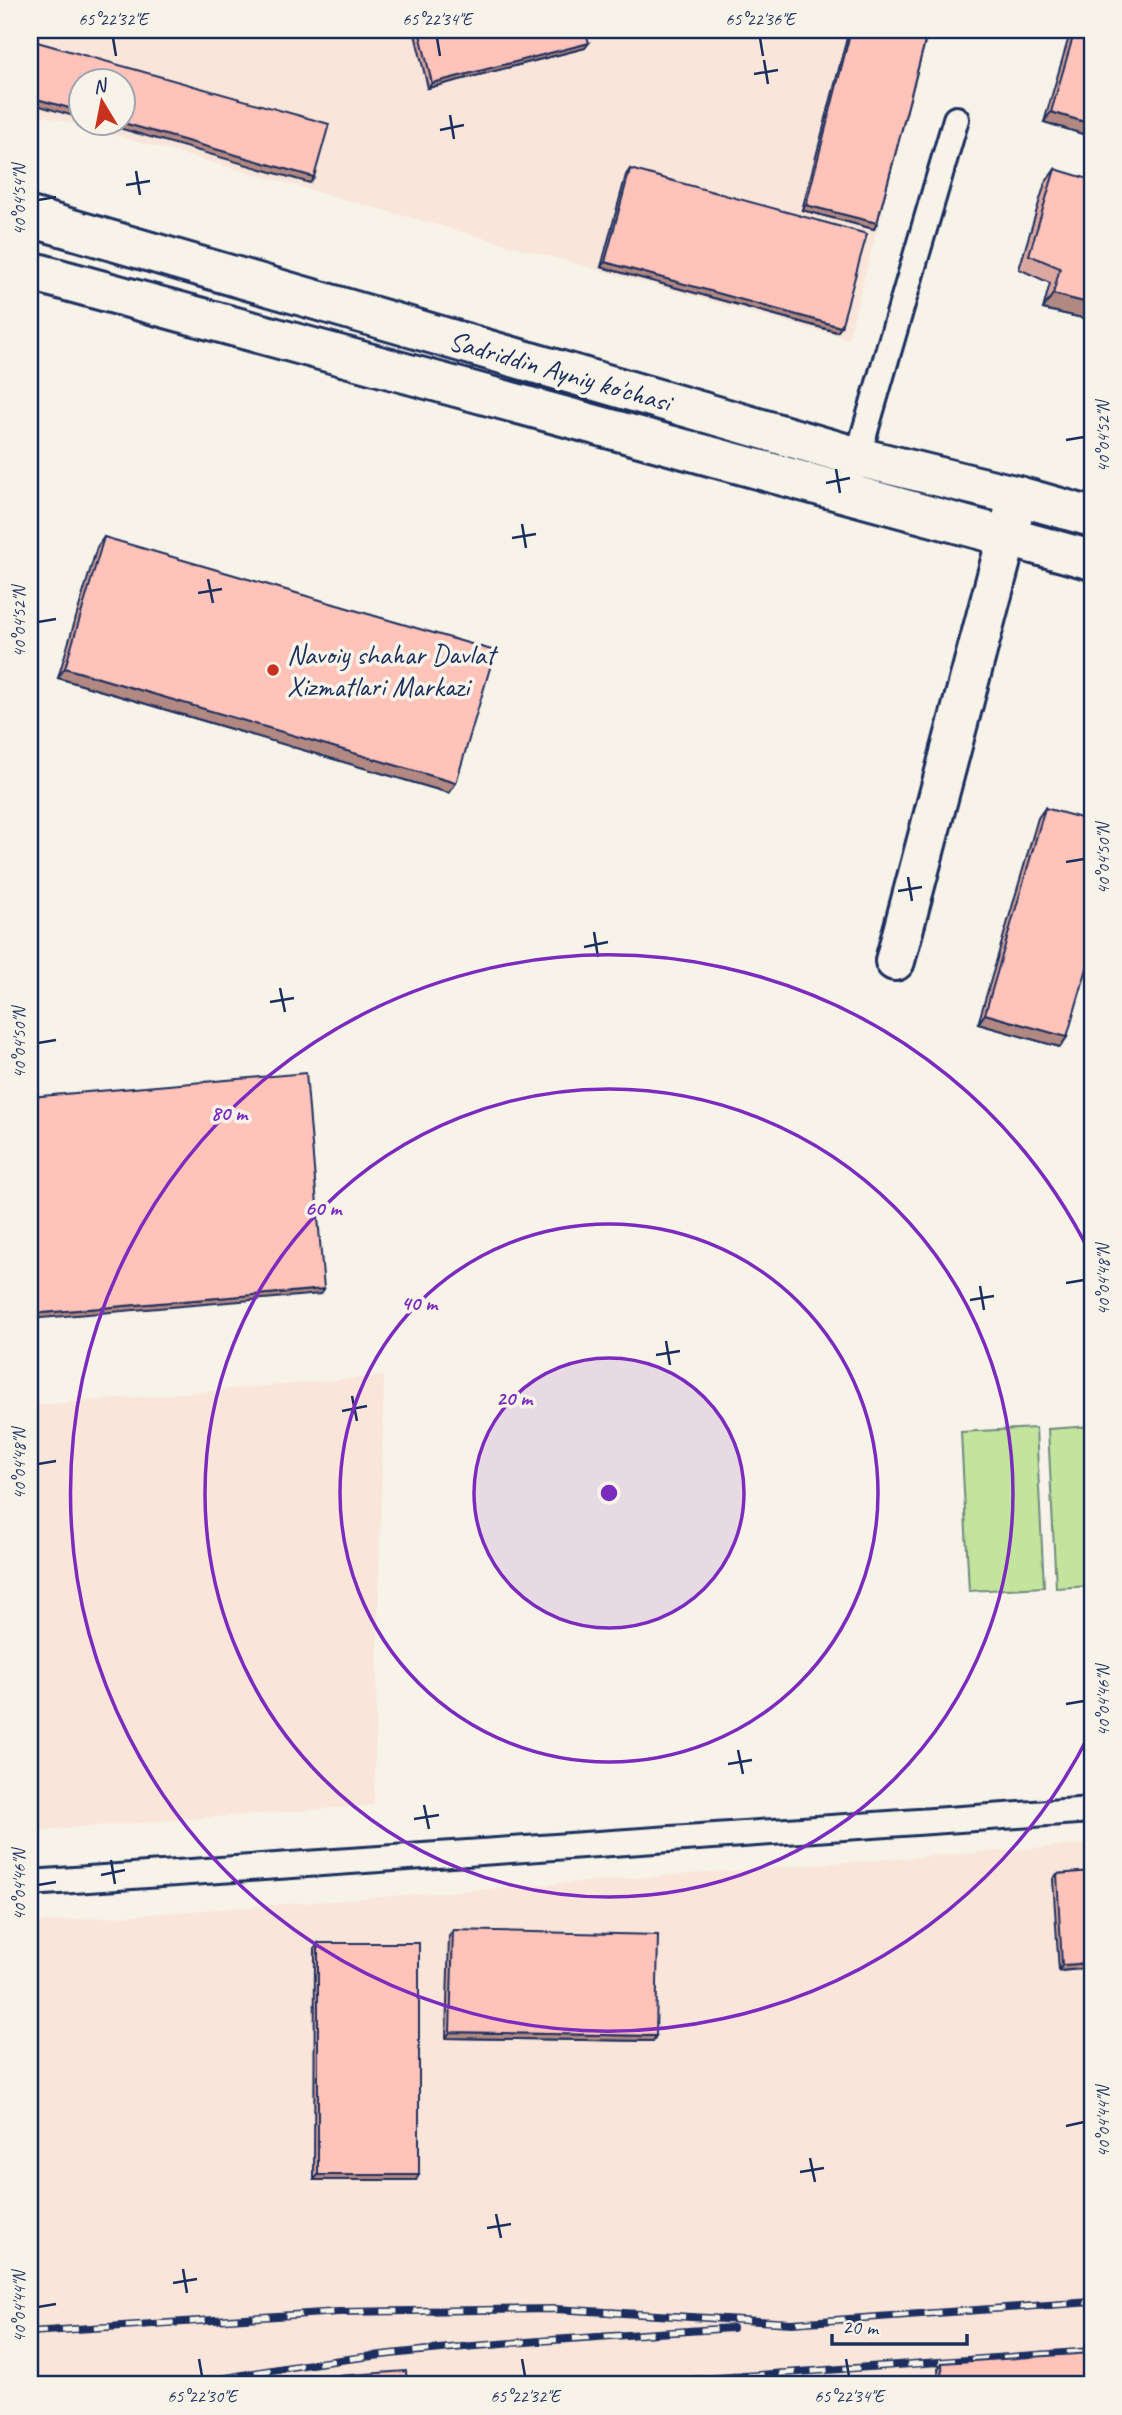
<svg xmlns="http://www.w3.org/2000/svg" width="1122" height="2415" viewBox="0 0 1122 2415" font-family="Caveat,sans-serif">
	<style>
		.built { fill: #f9e5da; fill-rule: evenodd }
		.garden { fill: #c3e49d; stroke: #6f8a7e; stroke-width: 2 }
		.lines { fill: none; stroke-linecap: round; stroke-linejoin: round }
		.lane-casing { stroke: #1b2f5e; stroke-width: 30 }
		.street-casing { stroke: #1b2f5e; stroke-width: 44 }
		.secondary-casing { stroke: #1b2f5e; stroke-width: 44 }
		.lane { stroke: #f7f3e8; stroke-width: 24 }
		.street { stroke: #f7f3e8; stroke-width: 38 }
		.secondary { stroke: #f7f3e8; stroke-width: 38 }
		.rail-casing { stroke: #1b2f5e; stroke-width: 8 }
		.rail { stroke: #f7f3e8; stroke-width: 5; stroke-dasharray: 16; stroke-linecap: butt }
		.wall { fill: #dba8a0; stroke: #1b2f5e; stroke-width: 2 }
		.shaded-wall { fill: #b28882; stroke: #1b2f5e; stroke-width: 2 }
		.building { fill: #ffc3ba; stroke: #1b2f5e; stroke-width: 2 }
		.ticks { fill: none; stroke: #1b2f5e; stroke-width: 2.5 }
		.ring { fill: none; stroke: #7b2cbf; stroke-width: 3.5 }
		.poi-dot { fill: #c8321e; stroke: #f7f3e8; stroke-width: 2.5 }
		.labels { text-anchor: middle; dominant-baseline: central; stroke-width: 7; stroke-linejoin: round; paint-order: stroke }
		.street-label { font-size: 28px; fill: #1b2f5e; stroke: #f7f3e8 }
		.poi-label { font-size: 28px; fill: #1b2f5e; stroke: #f7f3e8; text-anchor: start }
		.centre { fill: #7b2cbf; stroke: #f7f3e8; stroke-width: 3.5 }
		.ring-label { font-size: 21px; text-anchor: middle; font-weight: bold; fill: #7b2cbf; stroke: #f7f3e8; stroke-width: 7; stroke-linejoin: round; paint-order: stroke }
		.neatline { fill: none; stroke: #1b2f5e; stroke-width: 2.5 }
		.ticks-label { font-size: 18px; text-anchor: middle; fill: #1b2f5e }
	</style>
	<rect width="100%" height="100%" fill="#f7f3e8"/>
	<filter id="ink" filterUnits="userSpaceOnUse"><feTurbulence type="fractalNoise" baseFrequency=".0143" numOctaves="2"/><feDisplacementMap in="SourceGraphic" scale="14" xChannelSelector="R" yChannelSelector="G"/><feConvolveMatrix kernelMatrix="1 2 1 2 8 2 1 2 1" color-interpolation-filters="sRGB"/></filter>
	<g filter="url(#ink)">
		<!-- built -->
		<g class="built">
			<path d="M30 30H930L848 339 30 112ZM80 80H122V122H80Z"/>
			<path d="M384 1376 374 1805 30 1831V1406Z"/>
			<path d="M1092 1844V2385H30V1923Z"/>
		</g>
		<!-- garden -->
		<g class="garden">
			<path d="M1092 1426V1586L1056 1588 1048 1429Z"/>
			<path d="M1036 1428 1044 1587 969 1591 961 1432Z"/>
		</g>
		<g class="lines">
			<!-- lane casing -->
			<g class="lane-casing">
				<g id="lane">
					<path d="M854 469 956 119"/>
					<path d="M30 1883 1092 1810"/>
				</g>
			</g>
			<!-- street casing -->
			<g class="street-casing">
				<path id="street" d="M895 961 1018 496"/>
			</g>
			<!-- secondary casing -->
			<g class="secondary-casing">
				<g id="secondary">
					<path d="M30 217 858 457 1018 496 1092 517"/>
					<path d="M30 271 1092 560"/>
				</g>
			</g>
			<!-- lane -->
			<use href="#lane" class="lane"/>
			<!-- street -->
			<use href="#street" class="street"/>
			<!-- secondary -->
			<use href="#secondary" class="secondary"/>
			<!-- rail casing -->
			<g class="rail-casing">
				<g id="rail">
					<path d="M30 2332 338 2312 555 2309 792 2323 1092 2302"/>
					<path d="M192 2385C369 2347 551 2341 732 2328"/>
					<path d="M620 2385 1092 2351"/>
				</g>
			</g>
			<!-- rail -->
			<use href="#rail" class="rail"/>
		</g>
		<!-- wall -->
		<g class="wall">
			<path d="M414 30H585V48L428 88Z"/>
			<path d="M849 30H928L877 223 874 229 802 210Z"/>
			<path d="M1071 30H1092V137L1044 122Z"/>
			<path d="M630 169 841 327 837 332 601 267 626 175Z"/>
			<path d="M1055 169 1091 320 1043 309 1050 283 1019 269 1045 183Z"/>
			<path d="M104 537 449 793 58 678 97 547Z"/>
			<path d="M1045 808 1067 1037 1060 1047 978 1024 1038 818Z"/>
			<path d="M1092 1871V1968L1059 1971 1053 1879 1057 1874Z"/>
			<path d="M453 1930 653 2041 446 2038 449 1936Z"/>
			<path d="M318 1943 416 2180H314L315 1948Z"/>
			<path d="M942 2363 1092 2385H939L938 2369Z"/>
			<path d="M323 2377 407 2385H319V2382Z"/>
		</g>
		<!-- shaded-wall -->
		<g class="shaded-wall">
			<path d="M589 43 585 48 428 88 432 83Z"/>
			<path d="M30 97 80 111V118L30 103Z"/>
			<path d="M1051 112 1092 124V137L1044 122Z"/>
			<path d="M98 122H120L314 177 310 183Z"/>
			<path d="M806 205 877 223 874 229 802 210Z"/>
			<path d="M605 262 841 327 837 332 601 267Z"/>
			<path d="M1053 294 1092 304V319L1091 320 1043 309Z"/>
			<path d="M65 668 456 783 449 793 58 678Z"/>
			<path d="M985 1014 1067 1037 1060 1047 978 1024Z"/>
			<path d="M324 1289 321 1294 30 1319V1314Z"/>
			<path d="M1092 1963V1968L1059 1971 1062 1965Z"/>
			<path d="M450 2032 656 2036 653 2041 446 2038Z"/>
			<path d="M318 2175H419L416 2180H314Z"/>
		</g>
		<!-- building -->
		<g class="building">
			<path d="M419 30H585L589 43 432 83Z"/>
			<path d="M851 30H928L877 223 806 205Z"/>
			<path d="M1075 30H1092V124L1051 112Z"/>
			<path d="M30 40 329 124 314 177 120 122H122V80H80V111L30 97Z"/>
			<path d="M630 169 867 234 841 327 605 262Z"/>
			<path d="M1055 169 1092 180V304L1053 294 1060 268 1029 255Z"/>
			<path d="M104 537 495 651 456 783 65 668Z"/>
			<path d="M1045 808 1092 821V951L1067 1037 985 1014Z"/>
			<path d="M306 1073 324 1289 30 1314V1097Z"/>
			<path d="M1092 1871V1963L1062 1965 1057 1874Z"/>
			<path d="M453 1930 658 1935 656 2036 450 2032Z"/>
			<rect x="318" y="1943" width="101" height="232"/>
			<path d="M1092 2353V2385H943L942 2363Z"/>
			<path d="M406 2371 407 2385H323V2377Z"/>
		</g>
	</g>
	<!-- ticks -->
	<path class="ticks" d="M113 38 116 56M437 38 440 56M760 38 763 56M764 60 768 84M754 74 778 70M450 115 454 139M440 130 464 125M136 171 140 195M126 185 150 181M38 200 56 197M1066 440 1084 437M836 469 840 493M826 483 850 478M522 524 526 548M512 538 536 534M208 579 213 603M198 593 222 589M38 622 56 619M1066 862 1084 859M908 877 912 901M898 891 922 887M594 932 598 957M584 947 608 942M280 988 285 1012M270 1002 294 998M38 1043 56 1040M1066 1283 1084 1280M980 1286 984 1310M970 1300 994 1296M666 1341 670 1365M656 1355 680 1351M352 1396 357 1421M342 1411 367 1406M38 1464 56 1461M1066 1704 1084 1701M738 1750 743 1774M728 1764 752 1760M424 1805 429 1829M414 1819 439 1815M111 1860 115 1884M101 1875 125 1870M38 1885 56 1882M1066 2126 1084 2122M810 2158 815 2182M800 2172 824 2168M496 2214 501 2238M487 2228 511 2224M183 2269 187 2293M173 2283 197 2279M38 2307 56 2304M199 2359 202 2376M522 2359 525 2376M846 2359 849 2376"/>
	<!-- distance rings -->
	<circle cx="609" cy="1493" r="135" fill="#7b2cbf" fill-opacity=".12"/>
	<g class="ring">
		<circle cx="609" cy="1493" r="135"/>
		<circle cx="609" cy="1493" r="269"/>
		<circle cx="609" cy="1493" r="404"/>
		<path d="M1090 1733A538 538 0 1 1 1090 1253"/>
	</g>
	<!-- markers -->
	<circle class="poi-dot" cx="273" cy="670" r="7"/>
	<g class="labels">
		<!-- street labels -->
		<g class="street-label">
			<text transform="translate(560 371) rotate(16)">Sadriddin Ayniy ko'chasi</text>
		</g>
		<!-- poi labels -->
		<g class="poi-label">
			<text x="287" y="654">Navoiy shahar Davlat<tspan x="287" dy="32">Xizmatlari Markazi</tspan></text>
		</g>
	</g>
	<circle cx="609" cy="1493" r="10" class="centre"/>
	<g class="ring-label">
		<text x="229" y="1120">80 m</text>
		<text x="323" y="1215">60 m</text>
		<text x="419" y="1310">40 m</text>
		<text x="514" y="1405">20 m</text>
	</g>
	<!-- margin -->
	<rect width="1122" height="2415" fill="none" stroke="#f7f3e8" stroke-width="77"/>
	<!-- north arrow -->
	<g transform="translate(102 102) rotate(350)"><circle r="33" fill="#f7f3e8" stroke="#9fa5b1" stroke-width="2"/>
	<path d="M0-5L12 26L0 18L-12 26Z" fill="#c8321e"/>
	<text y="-10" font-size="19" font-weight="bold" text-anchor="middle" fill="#1b2f5e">N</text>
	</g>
	<!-- scale -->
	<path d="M832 2334v10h135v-10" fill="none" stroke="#1b2f5e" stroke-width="3.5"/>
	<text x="842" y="2334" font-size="21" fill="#1b2f5e" stroke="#f7f3e8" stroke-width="5" paint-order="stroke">20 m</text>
	<rect x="38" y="38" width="1046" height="2338" class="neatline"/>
	<g class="ticks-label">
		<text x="113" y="25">65°22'32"E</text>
		<text x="437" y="25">65°22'34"E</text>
		<text x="760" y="25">65°22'36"E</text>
		<text transform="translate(19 200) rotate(-90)" y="6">40°04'54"N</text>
		<text transform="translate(1103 437) rotate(-90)" y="6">40°04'52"N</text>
		<text transform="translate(19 622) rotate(-90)" y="6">40°04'52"N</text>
		<text transform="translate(1103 859) rotate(-90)" y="6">40°04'50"N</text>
		<text transform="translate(19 1043) rotate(-90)" y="6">40°04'50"N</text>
		<text transform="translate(1103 1280) rotate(-90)" y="6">40°04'48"N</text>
		<text transform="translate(19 1464) rotate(-90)" y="6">40°04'48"N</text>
		<text transform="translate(1103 1701) rotate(-90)" y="6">40°04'46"N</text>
		<text transform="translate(19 1885) rotate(-90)" y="6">40°04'46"N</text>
		<text transform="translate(1103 2122) rotate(-90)" y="6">40°04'44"N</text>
		<text transform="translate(19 2307) rotate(-90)" y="6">40°04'44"N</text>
		<text x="202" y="2402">65°22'30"E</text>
		<text x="525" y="2402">65°22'32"E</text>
		<text x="849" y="2402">65°22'34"E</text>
	</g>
</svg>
